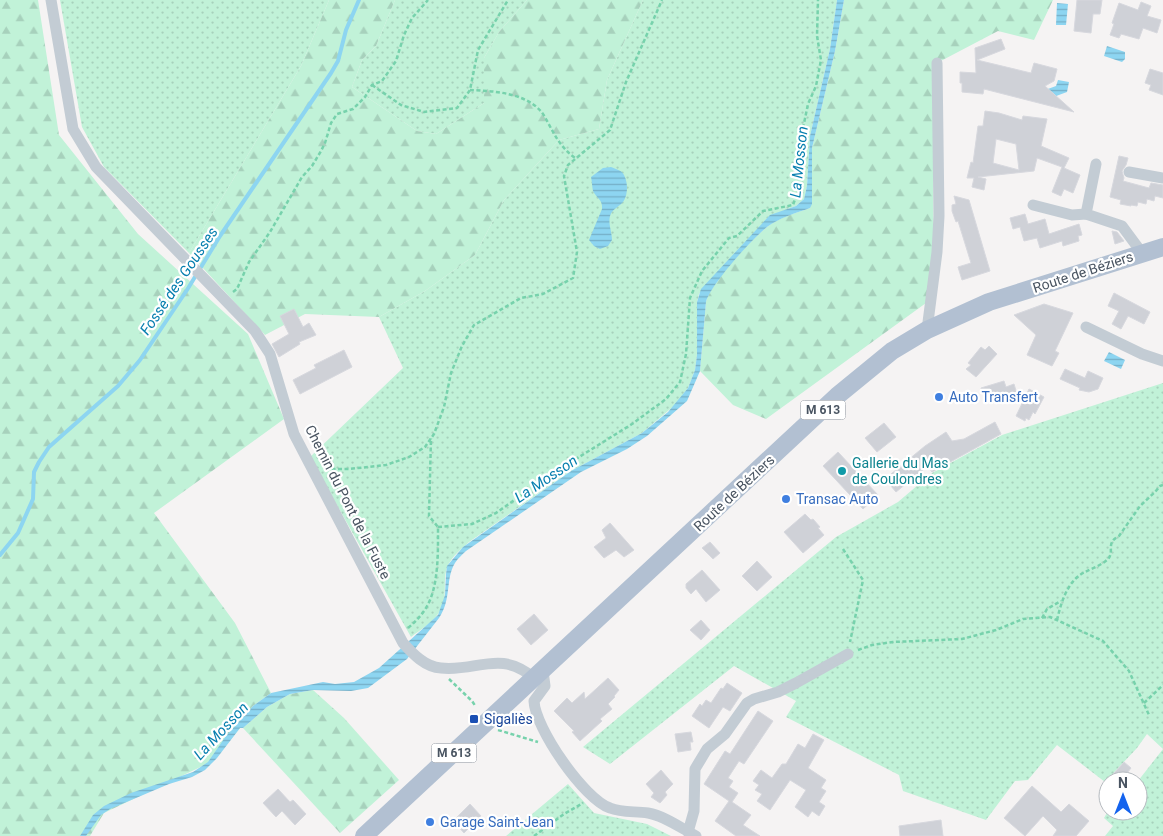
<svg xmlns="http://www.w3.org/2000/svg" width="1163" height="836" viewBox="0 0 1163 836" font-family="Roboto,sans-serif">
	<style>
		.grass { fill: url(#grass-dots) }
		.forest { fill: url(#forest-firs) }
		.water { fill: url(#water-rules) }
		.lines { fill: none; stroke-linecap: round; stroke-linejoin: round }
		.stream { stroke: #8dd5f1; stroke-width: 4 }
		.building { fill: #cfd1d7; stroke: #d7d8de; fill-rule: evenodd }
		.path { stroke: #77d2ac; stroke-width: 2.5; stroke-dasharray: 4 2.5; stroke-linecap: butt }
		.street { stroke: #c3ccd4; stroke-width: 11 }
		.primary { stroke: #b2c0d2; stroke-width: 18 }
		.shop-dot { fill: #3f7fe0; stroke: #fff; stroke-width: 2 }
		.culture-dot { fill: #0f9aa8; stroke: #fff; stroke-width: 2 }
		.transit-dot { fill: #1a4fb4; stroke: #fff; stroke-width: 2 }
		.labels { text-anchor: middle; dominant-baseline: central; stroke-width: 4.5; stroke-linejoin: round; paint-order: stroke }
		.shield { fill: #fff; stroke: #808790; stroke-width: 1 }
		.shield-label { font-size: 12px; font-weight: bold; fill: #495461 }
		.street-label { font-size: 14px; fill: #495461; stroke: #fff }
		.shop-label { font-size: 14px; fill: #366cbe; stroke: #fff; text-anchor: start }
		.culture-label { font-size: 14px; fill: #0d838f; stroke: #fff; text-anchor: start }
		.transit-label { font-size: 14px; fill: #164399; stroke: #fff; text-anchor: start }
		.water-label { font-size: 15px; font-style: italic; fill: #077faf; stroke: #fff }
	</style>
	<defs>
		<pattern id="grass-dots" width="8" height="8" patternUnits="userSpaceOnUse" patternTransform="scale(1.25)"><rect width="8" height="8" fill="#c1f2d8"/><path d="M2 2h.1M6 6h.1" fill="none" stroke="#a7d1bc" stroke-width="1.8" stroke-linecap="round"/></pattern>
		<pattern id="forest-firs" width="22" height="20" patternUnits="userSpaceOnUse" patternTransform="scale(1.25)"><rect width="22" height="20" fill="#c1f2d8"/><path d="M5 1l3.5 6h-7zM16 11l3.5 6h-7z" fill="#a7d1bc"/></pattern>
		<pattern id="water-rules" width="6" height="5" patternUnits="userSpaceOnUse" patternTransform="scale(1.25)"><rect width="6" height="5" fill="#8dd5f1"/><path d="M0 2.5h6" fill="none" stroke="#75afc7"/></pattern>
	</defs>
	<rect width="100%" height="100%" fill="#f5f3f3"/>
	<!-- grass -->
	<g class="grass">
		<path d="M60 0H329L301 66 189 253 104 167 82 127Z"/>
		<path d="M395 0H527L499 32 484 58V103L436 134 417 131 352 87 362 60 376 46Z"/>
		<path d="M643 0H837L830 49 810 136 807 186 804 199 796 206 770 216 699 294 697 302V355L695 370 688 388 675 405 642 433 571 471 469 542C461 549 453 556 448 565 441 581 450 598 438 614 432 623 420 630 411 637L310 457 403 368 379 317 425 291 475 255 504 200 559 140 599 129 607 80Z"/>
		<path d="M1163 383V836H1105L1113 826 1104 818 1108 811H1138V781L1163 749 1147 734 1137 748 1105 782 1057 745 1028 780 1015 781 986 820 903 791 899 775 786 717 796 701 734 666 610 764 583 747 836 537 898 502 932 473 1002 435Z"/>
		<path d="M568 784 594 813 647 824 671 836H506Z"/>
	</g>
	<!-- forest -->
	<g class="forest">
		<path d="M0 0H38L59 135 138 234 248 334 284 419 154 513 235 623 271 693 253 706 238 723 241 727 213 761 104 813 90 836H0Z"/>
		<path d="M329 0H395L376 46 362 60 352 87 417 131 436 134 484 103V58L499 32 527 0H643L607 80 599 129 559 140 504 200 475 255 425 291 379 317 305 314 265 335 189 253 301 66Z"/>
		<path d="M844 0H1053L1034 40 998 31 937 63 933 184 934 252 926 303 766 419 733 405 700 371 706 302C711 282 750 241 767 227 778 218 796 213 810 208L812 148 835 51Z"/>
		<path d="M313 690 344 718 399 780 340 833 243 728 267 707 290 694Z"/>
	</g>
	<!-- water -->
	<g class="water">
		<path d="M837 0H844L835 51 812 148V204L810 208C796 213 779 218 767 227 751 240 711 284 706 302L700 371 687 401 647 436 627 449 581 472 466 551C462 555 458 558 455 563 445 579 452 599 439 618L407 659 368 688 351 691 313 690 290 694 267 707 243 728H240L217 758 205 770 192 777 169 784 110 809 101 815 86 836H80L93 815 104 806 131 793 193 772 208 762 226 736 253 706 271 693 323 682 335 684 354 682 379 668 438 615 445 595 446 574 447 566 463 547 571 471 642 433 668 412 688 388 695 370 697 355V302L701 289 770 215 796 206 804 199 807 186 810 136 830 49Z"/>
		<path d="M1057 3 1068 4 1066 25H1056Z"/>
		<path d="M1107 46 1125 52V59L1122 62 1104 56Z"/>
		<path d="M1058 80 1069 82 1067 92 1048 99 1045 90 1056 86Z"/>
		<path d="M611 167C614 168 619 170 622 172 628 179 629 194 623 202 619 207 612 209 610 216 608 224 612 232 612 240L608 246 600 249 594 246 589 240 602 209C603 199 596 198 593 191 592 187 592 181 591 177L603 168Z"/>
		<path d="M1109 352 1125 360 1121 369 1104 361Z"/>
	</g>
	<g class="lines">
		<!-- stream -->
		<path class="stream" d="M0 555 18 533 33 499 34 472 39 462 49 447 118 386 140 360 187 290 220 236 331 73 338 61 346 30 359 0"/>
	</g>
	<!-- building -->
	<g class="building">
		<path d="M1077 0H1102L1100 14H1093L1091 33 1074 31Z"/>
		<path d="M1141 2 1151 6 1147 16 1161 20 1157 33 1143 28 1139 39 1121 34 1119 38 1110 35 1114 24 1112 23 1119 3 1138 10Z"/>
		<path d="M1001 39 1005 49 977 60 1031 73 1034 63 1057 69 1054 81 1045 86 1074 112 984 89 983 94 962 92V83H960V72L976 73 975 48Z"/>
		<path d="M1150 69 1163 73V95L1149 90 1151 85 1145 83Z"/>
		<path d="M985 111 999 113 1022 120 1023 116 1047 119 1041 146 1069 158 1064 168 1080 175 1073 193 1064 189 1061 196 1052 192 1062 167 1037 158 1034 171 978 177 986 179 984 190 972 187 974 178H967L971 162 973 163 978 126H983ZM996 139 1016 144 1019 170 993 163Z"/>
		<path d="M1119 156 1128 158 1126 165 1122 171 1124 178 1123 181 1149 188 1151 183 1163 185V198L1155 196 1154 201 1147 199 1146 204 1138 202 1137 206 1131 205V206L1120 204 1121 200 1110 197Z"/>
		<path d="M954 196 969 200 990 271 962 280 958 267 971 263 958 221 956 222 952 211V205L956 204Z"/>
		<path d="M1025 214 1028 224 1045 219 1049 234 1079 224 1082 235 1078 236 1079 241 1063 246 1062 241 1040 248 1037 238 1024 241 1020 227 1013 229 1010 218Z"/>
		<path d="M1112 231 1117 232 1124 241 1115 244Z"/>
		<path d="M1114 293 1150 312 1144 324 1128 316 1121 329 1112 324 1119 311 1108 306Z"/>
		<path d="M1044 304 1073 313 1055 351 1059 353 1052 366 1027 355 1036 335 1014 315Z"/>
		<path d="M294 309 303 327 309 323 316 335 299 342 300 344 279 357 272 344 289 334 280 316Z"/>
		<path d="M989 346 997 354 976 377 966 369 971 365 968 363 981 347 985 350Z"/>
		<path d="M344 350 352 367 300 394 293 380 316 368 314 365Z"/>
		<path d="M1065 369 1085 378 1088 371 1103 378 1098 389 1089 392 1079 390 1080 388 1060 379Z"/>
		<path d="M1004 381 1006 387 1014 384 1017 394 987 403 981 388Z"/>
		<path d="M1029 389 1044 397 1035 414 1033 412 1029 420 1026 418 1025 421 1016 416Z"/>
		<path d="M995 422 1001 434 932 472 928 466 896 492 885 479 925 446 946 432 952 441 964 439Z"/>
		<path d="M884 423 896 437 877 452 865 438Z"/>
		<path d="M838 452 878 495 863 509 823 466Z"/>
		<path d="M805 514 811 520 813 519 820 527 818 528 824 535 803 553 784 532Z"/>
		<path d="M610 523 634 550 624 557 616 550 604 558 594 547 606 538 602 530Z"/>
		<path d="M710 542 720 553 713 559 702 548Z"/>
		<path d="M757 561 772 577 757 591 742 576Z"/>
		<path d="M702 570 720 590 706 602 696 589 691 594 686 588V584Z"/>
		<path d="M534 614 548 630 531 645 517 629Z"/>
		<path d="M701 620 710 630 701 640 690 630Z"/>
		<path d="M608 678 619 690 614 696 615 697 608 704 612 709 600 719 602 721 580 741 572 732 574 731 554 711 567 698 572 703 584 692 585 699Z"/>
		<path d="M727 683 742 693 730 711 723 707 709 728 692 716 700 704 702 706 706 700 711 703 721 688 723 689Z"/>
		<path d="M758 711 773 721 744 764 739 761 728 778 733 781 729 787 738 793 732 802 751 815 743 825 760 836H736L715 821 729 801 704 784 725 751 730 754Z"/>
		<path d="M691 732 693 742H690L691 750 678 752 675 734Z"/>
		<path d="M813 734 824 740 808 768 826 780 821 788 826 791 819 802 825 806 819 816 812 811 808 817 795 807 806 790 790 780 770 810 757 801 762 794 755 790 759 785 753 781 761 770 772 778 782 764H786L798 744 805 748Z"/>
		<path d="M1124 762 1131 768 1121 781H1107Z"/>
		<path d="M661 770 673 784 665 792 667 795 660 803 651 797 654 793 646 784Z"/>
		<path d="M1032 786 1061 812 1069 804 1089 821 1076 836H1053L1057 830 1043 816 1025 836 1004 818Z"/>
		<path d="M278 789 290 802 293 800 306 814 295 825 282 811 276 817 263 803Z"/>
		<path d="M470 804 481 816 464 833 457 825 458 824 455 819Z"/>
		<path d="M941 820 943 836H900L899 826Z"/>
	</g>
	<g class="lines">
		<!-- path -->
		<g class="path">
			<path d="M372 85 401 105 424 112 457 108 470 90 478 50 508 0"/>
			<path d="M470 90C495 91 533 93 546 119 554 134 561 148 575 158"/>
			<path d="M233 292 237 289 249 262 270 232 302 177 312 166 321 151 325 143 331 123 337 114 353 109 365 97 372 85 382 81 396 61 404 35 412 18 428 0"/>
			<path d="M325 469H349L386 465 409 457 425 447 434 434 444 407 451 373 462 346 474 325 521 298 543 294 573 278 577 252 564 176 568 165 610 130 626 82 662 0"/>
			<path d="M438 527 472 524 496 513 547 477 632 424 666 399 680 382 686 354 690 298 702 271 729 238 737 236 763 211 793 205 799 188 796 162 808 104 816 86 821 60 817 36 818 0"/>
			<path d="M843 549 863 580 850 642"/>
			<path d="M1042 618 1047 609 1061 601"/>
			<path d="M1057 620C1061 603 1067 582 1083 573 1091 569 1102 565 1108 559 1115 551 1105 543 1119 536L1140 506 1155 492 1160 486 1163 485"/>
			<path d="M408 628C415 622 421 616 426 608 439 587 438 551 438 527L429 516 431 438"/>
			<path d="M858 650 872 645 893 642 962 639 996 630 1023 619 1050 617 1103 641 1129 671 1149 715"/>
			<path d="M449 679 472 701 476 707"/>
			<path d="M1144 703 1163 685"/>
			<path d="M498 730 538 742"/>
			<path d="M534 836 564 814 583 803"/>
		</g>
		<!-- street -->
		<g class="street">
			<path d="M51 0 73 129 96 167 255 331 270 354 294 434 403 643C413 654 425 667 441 668 477 672 500 649 534 678"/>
			<path d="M1096 164 1086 214 1122 226 1142 253"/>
			<path d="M1129 172 1163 178"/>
			<path d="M1033 205 1072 215 1086 214"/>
			<path d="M1086 327 1142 354 1163 361"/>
			<path d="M927 330 937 252 939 216 937 63"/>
			<path d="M543 671 545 686 534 701C535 728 584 799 610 808 622 813 635 811 648 813 665 816 681 828 696 836"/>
			<path d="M688 832 694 811 695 769 707 749 725 734 747 703 754 699 778 692 796 683 848 654"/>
		</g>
		<!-- primary -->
		<path class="primary" d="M364 836 837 396 892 351 927 330 989 302 1163 247"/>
	</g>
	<!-- markers -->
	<g class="shop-dot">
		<circle cx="939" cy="397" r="5"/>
		<circle cx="786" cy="499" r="5"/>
		<circle cx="430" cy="822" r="5"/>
	</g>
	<circle class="culture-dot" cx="842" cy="471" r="5"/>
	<rect class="transit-dot" x="469" y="714" width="10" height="10" rx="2.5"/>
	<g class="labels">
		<!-- shield labels -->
		<g class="shield">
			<rect x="800.5" y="400.5" width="45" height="19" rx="4"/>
			<rect x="431.5" y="743.5" width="45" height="19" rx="4"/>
		</g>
		<g class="shield-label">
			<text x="823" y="410">M 613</text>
			<text x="454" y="753">M 613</text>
		</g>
		<!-- street labels -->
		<g class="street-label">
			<text transform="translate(1083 272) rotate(-18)">Route de Béziers</text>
			<text transform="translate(734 493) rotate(-43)">Route de Béziers</text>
			<text transform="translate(348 502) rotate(63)">Chemin du Pont de la Fuste</text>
		</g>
		<!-- shop labels -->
		<g class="shop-label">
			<text x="949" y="397">Auto Transfert</text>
			<text x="796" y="499">Transac Auto</text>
			<text x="440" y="822">Garage Saint-Jean</text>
		</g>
		<!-- culture labels -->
		<g class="culture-label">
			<text x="852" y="463">Gallerie du Mas<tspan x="852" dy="16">de Coulondres</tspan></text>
		</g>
		<!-- transit labels -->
		<g class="transit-label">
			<text x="484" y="719">Sigaliès</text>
		</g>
		<!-- water labels -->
		<g class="water-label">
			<text transform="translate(799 162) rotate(-84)">La Mosson</text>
			<text transform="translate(179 281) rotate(-56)">Fossé des Gousses</text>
			<text transform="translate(546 479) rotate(-34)">La Mosson</text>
			<text transform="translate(221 731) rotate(-47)">La Mosson</text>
		</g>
	</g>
	<!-- north arrow -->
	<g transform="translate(1123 796)"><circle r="24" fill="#ffffff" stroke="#b6bbc0"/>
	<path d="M0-4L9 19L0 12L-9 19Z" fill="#1463ee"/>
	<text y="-8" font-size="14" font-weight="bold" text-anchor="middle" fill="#495461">N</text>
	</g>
</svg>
